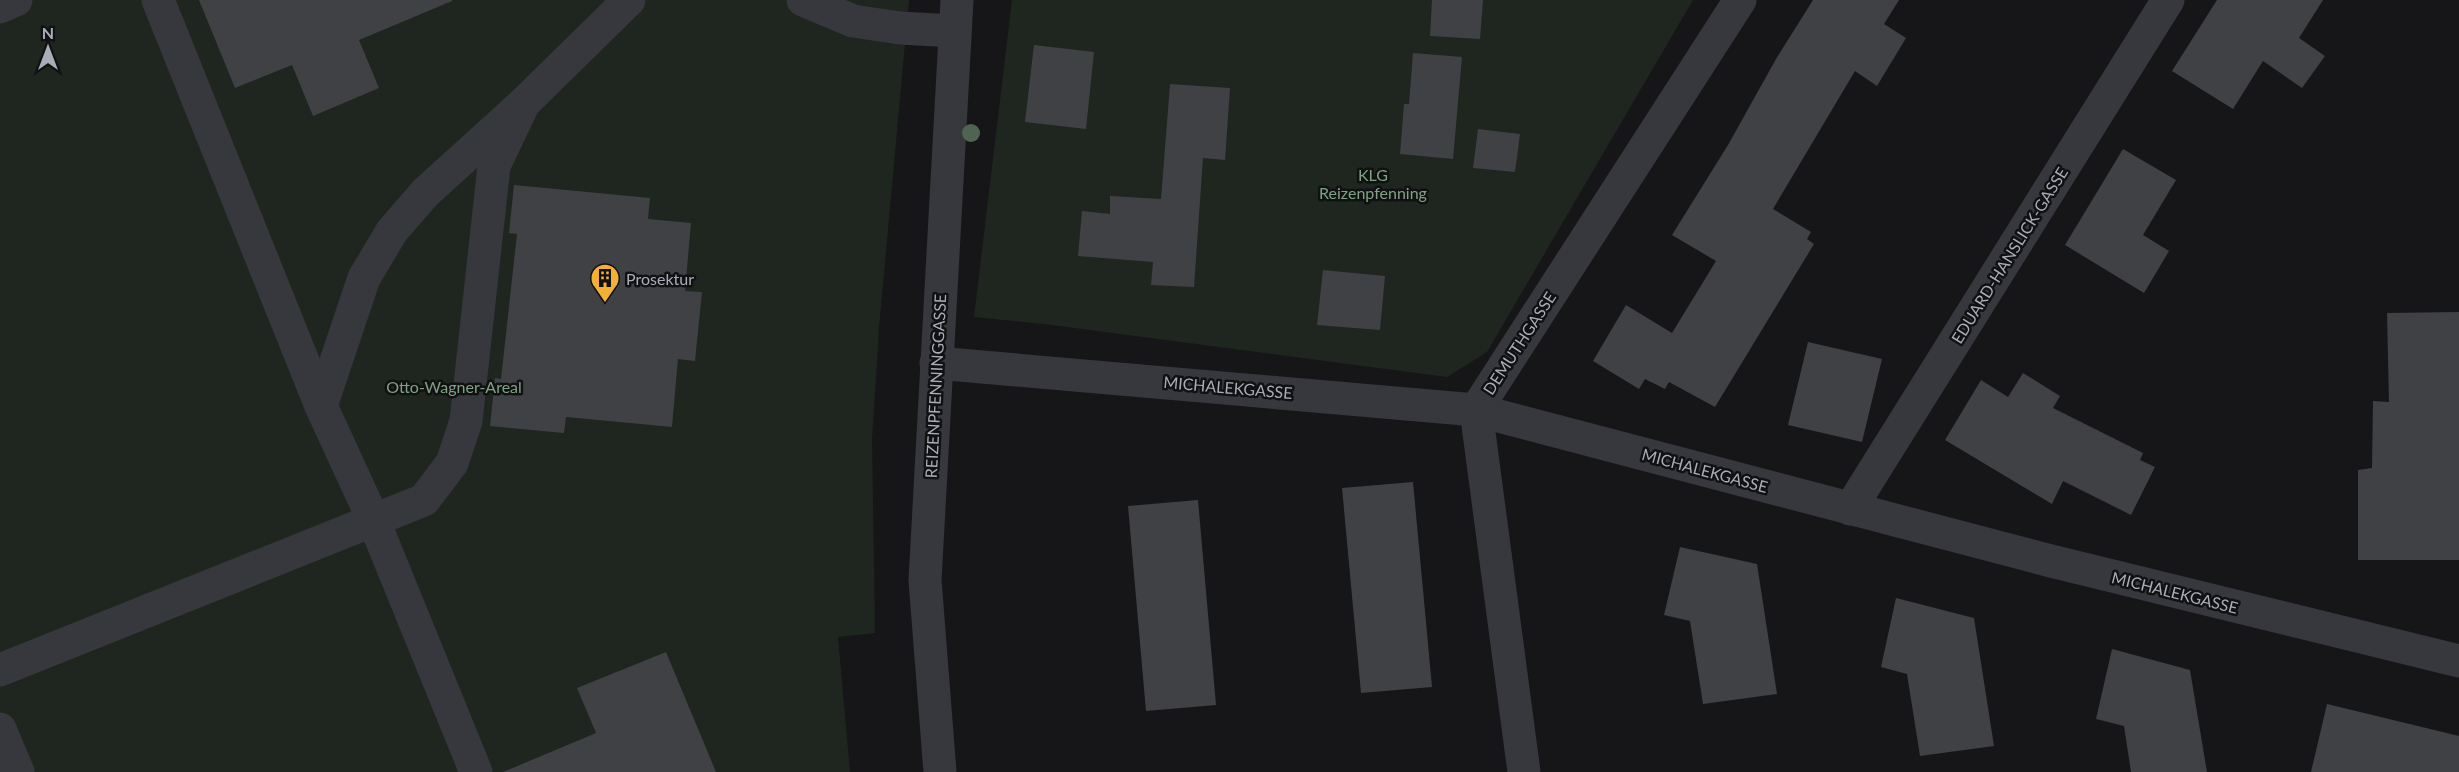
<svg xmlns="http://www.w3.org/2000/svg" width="2459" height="772" viewBox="0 0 2459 772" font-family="Lato,sans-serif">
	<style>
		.green { fill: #1e261f }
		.building { fill: #404145 }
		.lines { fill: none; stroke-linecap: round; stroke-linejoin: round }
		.minor { stroke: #37383d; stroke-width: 33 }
		.tree { fill: #506452 }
		.labels { text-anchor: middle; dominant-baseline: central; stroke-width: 5; stroke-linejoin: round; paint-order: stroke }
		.park-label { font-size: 16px; fill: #7fa381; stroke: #111113 }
		.street-label { font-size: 16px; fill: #a8adb8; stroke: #111113 }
		.poi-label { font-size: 16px; fill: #a8adb8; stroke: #111113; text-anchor: start }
	</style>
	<rect width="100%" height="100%" fill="#161618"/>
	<!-- green -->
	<g class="green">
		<path d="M0 0H909L879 328 872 440 875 633 838 637 850 772H0Z"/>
		<path d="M1012 0H1693L1487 352 1447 377 1052 325 974 317Z"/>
	</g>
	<!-- building -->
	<g class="building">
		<path d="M199 0H452V1L359 40 379 88 313 116 292 65 235 88Z"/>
		<path d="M1432 0H1483L1480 39 1430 36Z"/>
		<path d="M1813 0H1899L1884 24 1906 38 1877 86 1855 71 1773 209 1811 232 1807 239 1814 244 1715 407 1669 382 1665 389 1645 379 1639 389 1593 361 1626 305 1672 333 1716 261 1672 235 1728 145 1776 59Z"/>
		<path d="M2217 0H2323L2299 38 2325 56 2302 88 2263 61 2233 109 2172 71Z"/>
		<path d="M1034 45 1094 52 1086 129 1025 122Z"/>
		<path d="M1413 53 1462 57 1453 159 1400 154 1404 104H1409Z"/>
		<path d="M1170 84 1230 88 1225 160 1203 158 1194 287 1151 285 1153 262 1078 256 1082 211 1110 214V196L1161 199Z"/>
		<path d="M1478 129 1520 134 1515 172 1473 168Z"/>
		<path d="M2123 149 2176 180 2143 235 2169 251 2144 293 2065 245Z"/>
		<path d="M514 185 650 198 648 219 691 223 685 291 702 292 695 361 678 359 672 427 566 417 564 433 490 426 495 378 501 379 517 234 509 233Z"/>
		<path d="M1323 270 1385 276 1380 330 1317 325Z"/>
		<path d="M2459 312V560H2358V470L2372 468 2373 401 2389 402 2387 313Z"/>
		<path d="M1808 342 1882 359 1862 442 1788 425Z"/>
		<path d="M2023 373 2060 396 2053 408 2143 453 2140 460 2155 467 2131 515 2063 481 2052 504 1945 440 1981 380 2008 397Z"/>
		<path d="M1413 482 1432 687 1361 693 1342 488Z"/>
		<path d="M1198 500 1216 705 1146 711 1128 506Z"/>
		<path d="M1680 547 1757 564 1777 694 1703 704 1690 621 1664 615Z"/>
		<path d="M1896 598 1974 618 1994 746 1920 756 1907 674 1881 667Z"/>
		<path d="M2112 649 2190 670 2207 772H2131L2124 726 2096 719Z"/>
		<path d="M666 652 716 772H503L596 733 577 688Z"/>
		<path d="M2327 704 2459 736V772H2311Z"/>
	</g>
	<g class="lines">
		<!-- minor -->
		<g class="minor">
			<path d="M158 0 321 406 373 519 476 772"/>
			<path d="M803 0 853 21 900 28 954 31"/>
			<path d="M0 7 16 0"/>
			<path d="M936 363 1476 410 2051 561 2459 661"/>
			<path d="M321 406 364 278 392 231 425 193 524 103 629 0"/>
			<path d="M1850 509 2168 0"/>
			<path d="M0 670 424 500 452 463 466 421 494 166 524 103"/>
			<path d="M0 729 18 772"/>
			<path d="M940 772 925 580 957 0"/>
			<path d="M1524 772 1476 410 1740 0"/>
		</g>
	</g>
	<!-- trees -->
	<circle class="tree" cx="971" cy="133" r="9"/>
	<!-- icons -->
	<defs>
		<g id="building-pin" transform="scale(1.5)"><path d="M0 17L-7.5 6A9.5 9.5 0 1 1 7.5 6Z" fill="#f2b134" stroke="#111113"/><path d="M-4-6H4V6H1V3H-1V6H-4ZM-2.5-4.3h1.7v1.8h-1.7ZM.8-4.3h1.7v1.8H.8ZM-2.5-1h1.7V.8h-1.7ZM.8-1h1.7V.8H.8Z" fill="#111"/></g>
	</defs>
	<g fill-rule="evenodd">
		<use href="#building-pin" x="605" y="278"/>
	</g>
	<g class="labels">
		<!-- park labels -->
		<g class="park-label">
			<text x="1373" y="174">KLG<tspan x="1373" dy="18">Reizenpfenning</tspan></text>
			<text x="454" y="386">Otto-Wagner-Areal</text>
		</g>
		<!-- street labels -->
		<g class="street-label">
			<text transform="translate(2009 255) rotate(-58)">EDUARD-HANSLICK-GASSE</text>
			<text transform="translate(1519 343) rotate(-57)">DEMUTHGASSE</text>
			<text transform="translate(935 386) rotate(-87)">REIZENPFENNINGGASSE</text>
			<text transform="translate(1228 387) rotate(5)">MICHALEKGASSE</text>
			<text transform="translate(1705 470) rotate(15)">MICHALEKGASSE</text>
			<text transform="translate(2175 592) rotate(14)">MICHALEKGASSE</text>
		</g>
		<!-- poi labels -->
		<g class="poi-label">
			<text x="626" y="278">Prosektur</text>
		</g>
	</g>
	<!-- north arrow -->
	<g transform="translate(48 48)" stroke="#111113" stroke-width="4.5" paint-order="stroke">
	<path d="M0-4.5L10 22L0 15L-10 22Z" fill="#a8adb8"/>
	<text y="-9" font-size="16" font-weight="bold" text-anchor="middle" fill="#a8adb8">N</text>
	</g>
</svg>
